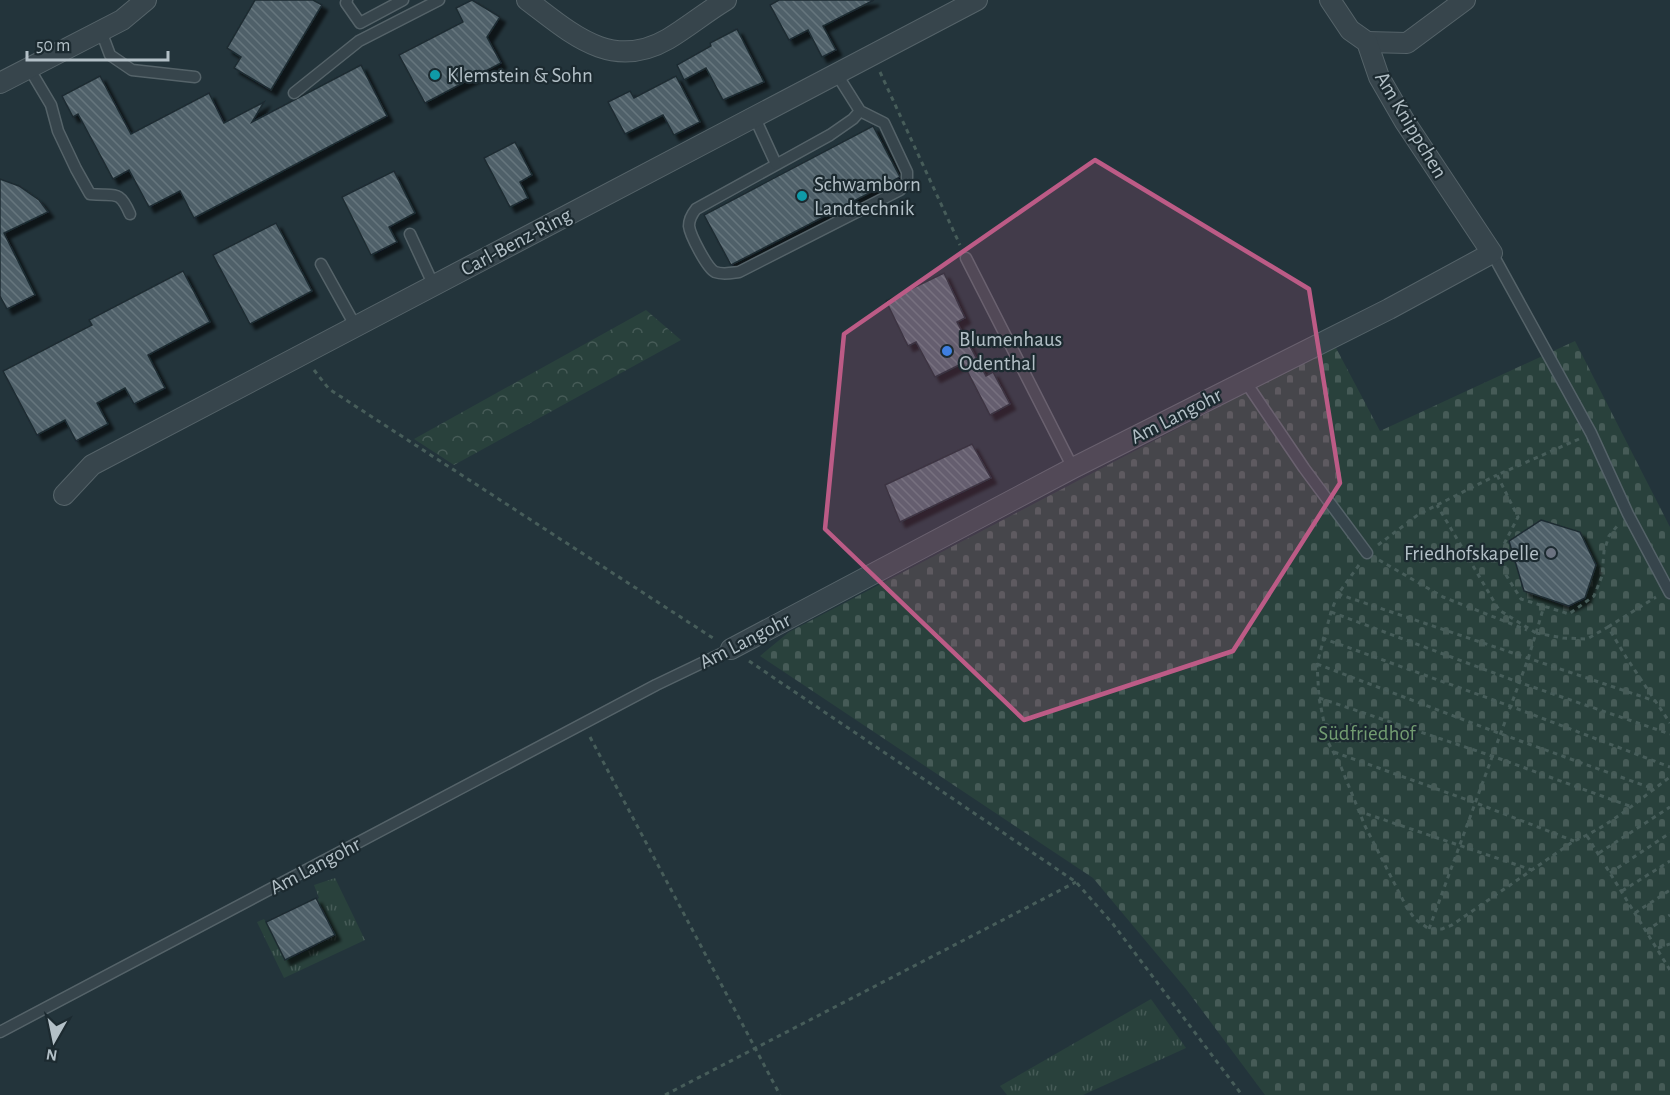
<svg xmlns="http://www.w3.org/2000/svg" width="1670" height="1095" viewBox="0 0 1670 1095" font-family="'Alegreya Sans',sans-serif">
	<style>
		.grass { fill: url(#grass-tufts) }
		.forest { fill: url(#forest-crowns) }
		.cemetery { fill: url(#cemetery-stones) }
		.building { fill: url(#building-back-hatch); stroke: #1e2c32; stroke-width: 1.5; filter: url(#shadow) }
		.lines { fill: none; stroke-linecap: round; stroke-linejoin: round }
		.lane-casing { stroke: #556369; stroke-width: 13 }
		.street-casing { stroke: #556369; stroke-width: 22 }
		.path { stroke: #475d5a; stroke-width: 3; stroke-dasharray: 4.5 4.5; stroke-linecap: butt }
		.lane { stroke: #37454c; stroke-width: 10 }
		.street { stroke: #37454c; stroke-width: 20 }
		.marked { fill: #bc5b86; fill-opacity: 0.2; stroke: #bc5b86; stroke-width: 4.5; stroke-linejoin: round }
		.culture-dot { fill: #0f9aa8; stroke: #1c2a30; stroke-width: 2 }
		.shop-dot { fill: #3f7fe0; stroke: #1c2a30; stroke-width: 2 }
		.worship-dot { fill: #6b7280; stroke: #1c2a30; stroke-width: 2 }
		.labels { text-anchor: middle; dominant-baseline: central; stroke-width: 4.5; stroke-linejoin: round; paint-order: stroke }
		.poi-label { font-size: 21px; fill: #b3c0c7; stroke: #1c2a30; text-anchor: start }
		.street-label { font-size: 21px; fill: #b3c0c7; stroke: #1c2a30 }
		.park-label { font-size: 21px; fill: #729c71; stroke: #1c2a30 }
	</style>
	<defs>
		<pattern id="grass-tufts" width="24" height="20" patternUnits="userSpaceOnUse" patternTransform="scale(1.5)"><rect width="24" height="20" fill="#29413c"/><path d="M3 7l-1-3M5 7V3M7 7l1-3M15 17l-1-3M17 17v-4M19 17l1-3" fill="none" stroke="#465b57"/></pattern>
		<pattern id="forest-crowns" width="20" height="18" patternUnits="userSpaceOnUse" patternTransform="scale(1.5)"><rect width="20" height="18" fill="#29413c"/><path d="M2 6a3 3 0 1 1 6 0M12 15a3 3 0 1 1 6 0" fill="none" stroke="#465b57"/></pattern>
		<pattern id="cemetery-stones" width="16" height="16" patternUnits="userSpaceOnUse" patternTransform="scale(1.5)"><rect width="16" height="16" fill="#29413c"/><path d="M2 7V4a2 2 0 0 1 4 0v3zM10 15v-3a2 2 0 0 1 4 0v3z" fill="#465b57"/></pattern>
		<pattern id="building-back-hatch" width="6" height="6" patternUnits="userSpaceOnUse" patternTransform="scale(1.5)"><rect width="6" height="6" fill="#4f6169"/><path d="M-1 5l2 2M0 0l6 6M5-1l2 2" fill="none" stroke="#66767d"/></pattern>
		<filter id="shadow"><feDropShadow dx="5.5" dy="5.5" stdDeviation="1.5" flood-color="#0009"/></filter>
	</defs>
	<rect width="100%" height="100%" fill="#23343b"/>
	<!-- grass -->
	<g class="grass">
		<path d="M335 878 365 940 284 978 257 922 264 919 267 924 319 898 314 885Z"/>
		<path d="M1151 999 1186 1048 1083 1095H1007L1000 1086Z"/>
	</g>
	<!-- forest -->
	<path class="forest" d="M646 310 681 340 454 465 414 439Z"/>
	<!-- cemetery -->
	<path class="cemetery" d="M1575 341 1670 527V1095H1265L1186 989 1093 878 760 656 789 632 1335 346 1380 431Z"/>
	<!-- building -->
	<g class="building">
		<path d="M255 0H313L322 5 271 90 234 68 241 57 227 48Z"/>
		<path d="M472 0 500 17 487 37 501 63 425 103 399 55 463 22 456 8Z"/>
		<path d="M779 0H874L823 26 836 50 822 57 808 30 789 40 770 5Z"/>
		<path d="M737 29 764 82 723 100 706 68 684 80 677 65 711 46 710 43Z"/>
		<path d="M361 65 387 116 194 218 180 191 149 207 129 170 113 179 78 114 73 117 62 96 100 76 131 134 209 93 224 123 264 102 252 122Z"/>
		<path d="M676 76 700 122 674 135 663 115 625 134 608 102 630 91 634 98Z"/>
		<path d="M873 126 900 177 731 265 704 215Z"/>
		<path d="M515 142 532 175 520 182 528 198 510 207 484 158Z"/>
		<path d="M394 171 415 213 389 227 397 242 371 255 342 197Z"/>
		<path d="M0 179 19 186 39 200 48 212 4 233 35 295 7 309 0 296Z"/>
		<path d="M276 223 312 291 250 324 213 255Z"/>
		<path d="M183 271 210 322 148 355 165 388 134 404 125 388 97 403 108 424 76 441 65 420 37 435 3 371 92 325 89 320Z"/>
		<path d="M944 273 965 318 957 322 986 376 993 372 1010 404 990 415 963 363 935 377 916 342 908 346 886 301Z"/>
		<path d="M972 444 991 478 900 522 885 485Z"/>
		<path d="M1541 520 1580 532 1596 565 1585 598 1569 606 1524 591 1509 541Z"/>
		<path d="M316 898 335 935 285 960 266 922Z"/>
	</g>
	<g class="lines">
		<!-- lane casing -->
		<g class="lane-casing">
			<g id="lane">
				<path d="M347 0 346 3 360 23 403 0"/>
				<path d="M101 31 110 55 132 70 195 77"/>
				<path d="M29 68 51 105 58 131 76 169 90 194C114 197 119 188 130 214"/>
				<path d="M836 73 860 111 884 123 907 172V181L900 190 739 272C731 273 723 275 715 272 707 268 690 235 689 226 689 219 692 214 696 209L830 135 853 119 860 111"/>
				<path d="M294 93 359 41 439 0"/>
				<path d="M754 116 776 164"/>
				<path d="M410 234 434 286"/>
				<path d="M1492 253 1591 433 1628 514 1670 593"/>
				<path d="M966 258 1073 468"/>
				<path d="M321 264 356 327"/>
				<path d="M1245 381 1304 468 1367 553"/>
				<path d="M0 1032 656 685 731 649"/>
			</g>
		</g>
		<!-- street casing -->
		<g class="street-casing">
			<g id="street">
				<path d="M527 0C571 33 611 72 668 39 688 27 706 12 726 0"/>
				<path d="M1367 42 1407 43 1465 0"/>
				<path d="M0 83 122 20 146 0"/>
				<path d="M64 495 92 465 977 0"/>
				<path d="M731 649 1073 468 1389 309 1492 253 1405 122 1379 77 1367 42 1350 30 1330 0"/>
			</g>
		</g>
		<!-- path -->
		<g class="path">
			<path d="M880 72 960 245"/>
			<path d="M314 370 329 389 716 640"/>
			<path d="M1579 439 1497 475 1518 517 1503 546 1506 575 1521 599 1569 614 1594 596 1602 576 1604 551 1609 536 1618 525"/>
			<path d="M1378 545 1419 514 1497 475"/>
			<path d="M1379 560 1443 597 1527 630"/>
			<path d="M1359 565 1338 594 1331 612 1317 664 1319 698 1328 742 1341 767 1365 826 1407 908 1415 919 1429 929H1442L1452 925 1574 841C1610 826 1639 800 1670 777"/>
			<path d="M1338 594 1655 701"/>
			<path d="M1331 612 1518 682 1670 734"/>
			<path d="M1608 627 1656 597"/>
			<path d="M1536 633 1563 638 1587 639 1608 627 1626 657 1670 723"/>
			<path d="M1536 633 1544 606"/>
			<path d="M1322 638 1510 706 1670 767"/>
			<path d="M749 661 1076 882 1113 924 1242 1095"/>
			<path d="M1317 664 1501 734 1654 789"/>
			<path d="M1319 698 1492 756 1632 807"/>
			<path d="M590 737 780 1095"/>
			<path d="M1334 752 1476 803 1574 841"/>
			<path d="M1358 811 1532 870"/>
			<path d="M1587 836 1670 970"/>
			<path d="M1599 853 1670 807"/>
			<path d="M1610 873 1670 833"/>
			<path d="M1622 891 1670 861"/>
			<path d="M1635 913 1670 890"/>
			<path d="M1429 929 1528 659 1536 633 1499 610 1437 505"/>
			<path d="M1646 931 1670 915"/>
			<path d="M1658 948 1670 944"/>
			<path d="M665 1095 1076 882"/>
		</g>
		<!-- lane -->
		<use href="#lane" class="lane"/>
		<!-- street -->
		<use href="#street" class="street"/>
	</g>
	<!-- marked area -->
	<path class="marked" d="M1095 160 1309 289 1340 483 1233 651 1024 720 825 529 844 334Z"/>
	<!-- markers -->
	<g class="culture-dot">
		<circle cx="435" cy="75" r="6"/>
		<circle cx="802" cy="196" r="6"/>
	</g>
	<circle class="shop-dot" cx="947" cy="351" r="6"/>
	<circle class="worship-dot" cx="1551" cy="553" r="6"/>
	<g class="labels">
		<!-- poi labels -->
		<g class="poi-label">
			<text x="447" y="75">Klemstein &amp; Sohn</text>
			<text x="814" y="184">Schwamborn<tspan x="814" dy="24">Landtechnik</tspan></text>
			<text x="959" y="339">Blumenhaus<tspan x="959" dy="24">Odenthal</tspan></text>
			<text x="1539" y="553" text-anchor="end">Friedhofskapelle</text>
		</g>
		<!-- street labels -->
		<g class="street-label">
			<text transform="translate(1411 125) rotate(59)">Am Knippchen</text>
			<text transform="translate(516 242) rotate(-28)">Carl-Benz-Ring</text>
			<text transform="translate(1176 416) rotate(-27)">Am Langohr</text>
			<text transform="translate(745 641) rotate(-27)">Am Langohr</text>
			<text transform="translate(315 866) rotate(-28)">Am Langohr</text>
		</g>
		<!-- park labels -->
		<g class="park-label">
			<text x="1367" y="733">Südfriedhof</text>
		</g>
	</g>
	<!-- north arrow -->
	<g transform="translate(54 1041) rotate(189)" stroke="#1c2a30" stroke-width="4.5" paint-order="stroke">
	<path d="M0-4.5L10 22L0 15L-10 22Z" fill="#b3c0c7"/>
	<text y="-9" font-size="16" font-weight="bold" text-anchor="middle" fill="#b3c0c7">N</text>
	</g>
	<!-- scale -->
	<path d="M27 51v9h141v-9" fill="none" stroke="#b3c0c7" stroke-width="3"/>
	<text x="36" y="51" font-size="18" fill="#b3c0c7" stroke="#1c2a30" stroke-width="4.5" paint-order="stroke">50 m</text>
</svg>
